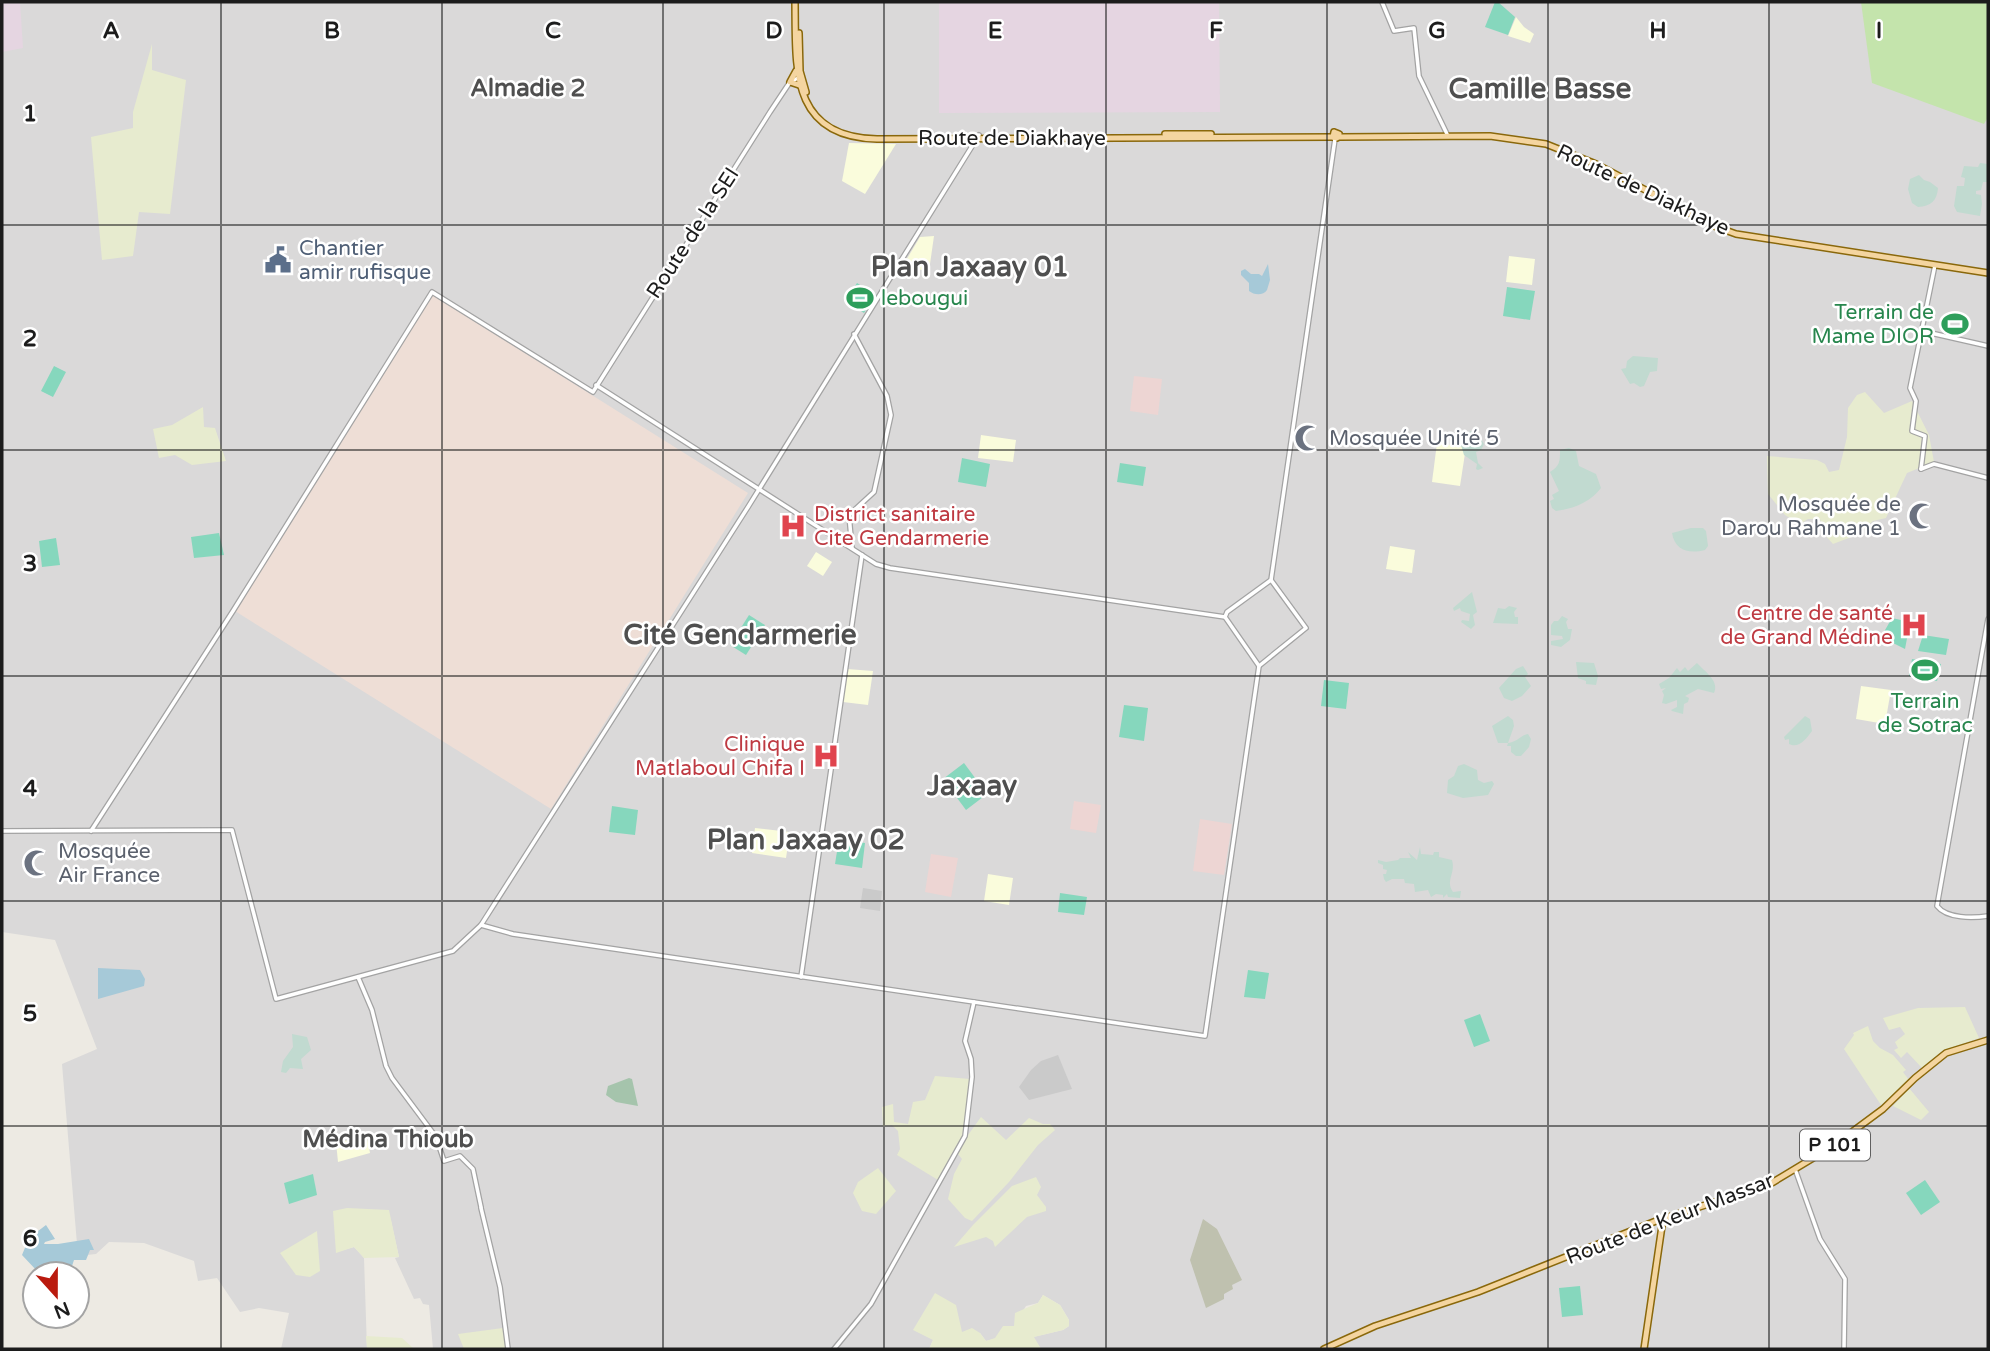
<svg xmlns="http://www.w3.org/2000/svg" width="1990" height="1351" viewBox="0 0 1990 1351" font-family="'Varela Round',sans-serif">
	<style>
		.residential { fill: #dad9d9 }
		.commercial { fill: #edd5d3 }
		.industrial { fill: #e5d5e1 }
		.education { fill: #fafcdc }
		.religious { fill: #cacaca }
		.military { fill: #eeded6 }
		.construction { fill: #bfc1af }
		.farmland { fill: #e7ebcf }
		.grass { fill: #c4e4ac }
		.wetland { fill: #c1dad0 }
		.cemetery { fill: #a5c4ac }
		.pitch { fill: #86d7bd }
		.water { fill: #a6c9d8 }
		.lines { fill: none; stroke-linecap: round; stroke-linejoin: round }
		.minor-casing { stroke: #a3a3a3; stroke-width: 6 }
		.major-casing { stroke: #8a680b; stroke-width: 8 }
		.minor { stroke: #fff; stroke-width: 3.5 }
		.major { stroke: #f4d5a0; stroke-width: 5 }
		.grid { fill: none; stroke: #1c1c1c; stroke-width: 2; stroke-opacity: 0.55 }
		.labels { text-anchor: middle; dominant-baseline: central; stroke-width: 5; stroke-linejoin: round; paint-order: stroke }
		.shield { fill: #fff; stroke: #606060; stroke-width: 2 }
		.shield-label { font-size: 19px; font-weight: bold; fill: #1c1c1c }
		.street-label { font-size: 21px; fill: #1c1c1c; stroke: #fff }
		.service-label { font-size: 21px; fill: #4e5e75; stroke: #fff; text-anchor: start }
		.leisure-label { font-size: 21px; fill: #27864d; stroke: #fff; text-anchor: start }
		.worship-label { font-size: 21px; fill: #5b616d; stroke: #fff; text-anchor: start }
		.health-label { font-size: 21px; fill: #be3a42; stroke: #fff; text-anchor: end }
		.quarter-label { font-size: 24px; font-weight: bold; fill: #4f4f4f; stroke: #fff }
		.district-label { font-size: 28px; font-weight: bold; fill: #4f4f4f; stroke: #fff }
		.grid-label { font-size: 23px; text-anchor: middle; font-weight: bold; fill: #1c1c1c; stroke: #fff; stroke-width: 5; stroke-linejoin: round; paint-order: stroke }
	</style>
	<rect width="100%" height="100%" fill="#edeae3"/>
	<!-- residential -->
	<path class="residential" d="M2 2H1988V1349H1041L1033 1337 1063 1330 1069 1326V1320L1060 1305 1043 1295 1038 1303 1026 1306 1014 1326 995 1339 986 1341 980 1333 962 1332 933 1340 929 1349H433L429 1305 423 1304 420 1298 414 1299 395 1258 399 1257 391 1221 336 1252 354 1247 364 1258 367 1349H281L289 1313 259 1308 240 1312 217 1278 198 1281 194 1261 144 1243 109 1242 96 1254 78 1256 62 1064 97 1049 55 940 2 932Z"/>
	<!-- commercial -->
	<g class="commercial">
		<path d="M1134 376 1162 379 1158 415 1130 411Z"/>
		<path d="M1074 801 1101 805 1096 833 1070 829Z"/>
		<path d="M1200 819 1232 824 1224 875 1193 871Z"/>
		<path d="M931 854 958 858 951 897 925 892Z"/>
	</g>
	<!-- industrial -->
	<g class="industrial">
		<path d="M2 2H20L23 48 2 52Z"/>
		<path d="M939 2H1219L1220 112 939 113Z"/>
	</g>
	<!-- education -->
	<g class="education">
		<path d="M1516 17 1524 27 1534 34 1530 43 1508 36Z"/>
		<path d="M849 143 896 144 865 194 842 181Z"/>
		<path d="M934 236 929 271 902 267 920 237Z"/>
		<path d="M1509 256 1535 259 1532 285 1506 282Z"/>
		<path d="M981 435 1016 440 1013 462 978 458Z"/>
		<path d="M1437 443 1466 447 1460 486 1432 482Z"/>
		<path d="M1390 546 1415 550 1412 573 1386 569Z"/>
		<path d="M816 552 832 562 823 576 807 566Z"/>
		<path d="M847 669 873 671 868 705 843 702Z"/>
		<path d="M1861 686 1891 690 1885 724 1856 719Z"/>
		<path d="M755 828 790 832 786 858 752 853Z"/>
		<path d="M988 874 1013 878 1009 905 984 901Z"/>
		<path d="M367 1138 370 1153 338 1162 336 1142Z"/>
	</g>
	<!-- religious -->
	<g class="religious">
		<path d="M863 888 882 891 880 911 860 908Z"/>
		<path d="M1058 1055 1072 1089 1029 1100 1019 1087 1031 1070 1041 1061Z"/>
	</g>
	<!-- military -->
	<path class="military" d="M432 295 748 493 551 809 235 611Z"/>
	<!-- construction -->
	<path class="construction" d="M1203 1219 1217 1229 1242 1280 1232 1285 1233 1289 1224 1294V1299L1206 1308 1190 1260Z"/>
	<!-- farmland -->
	<g class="farmland">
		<path d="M152 44V70L186 80 170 214 139 212 133 256 102 260 91 137 133 128V112Z"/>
		<path d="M1865 392 1884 413 1912 401 1929 435 1934 462 1907 473 1886 518 1873 521 1854 536 1833 544 1824 534 1820 519H1808L1800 524 1785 515 1768 494 1767 456 1817 460 1825 464 1829 472 1839 470 1847 437 1848 408 1857 395Z"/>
		<path d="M203 407 204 427 215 428 226 461 192 465 175 455 159 458 153 429 172 425Z"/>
		<path d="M1965 1007 1979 1038 1942 1051 1922 1068 1907 1052 1901 1058 1894 1050 1898 1048 1895 1042 1905 1034 1900 1027 1889 1030 1883 1018 1918 1008Z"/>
		<path d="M1868 1026 1873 1041 1880 1048 1893 1055 1906 1070 1903 1072 1909 1080 1881 1105 1844 1049 1854 1035 1853 1033Z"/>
		<path d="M935 1076 970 1079 963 1134 938 1180 897 1155 900 1149 898 1131 892 1125 883 1126 882 1107 893 1104 894 1122 908 1124 913 1102 925 1100Z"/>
		<path d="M1909 1088 1929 1112 1921 1120 1893 1106Z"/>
		<path d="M981 1117 1006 1140 1029 1118 1043 1124H1050L1055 1130 1038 1145 1009 1182 972 1221 965 1218 948 1199 954 1174 962 1159 958 1154 963 1142Z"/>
		<path d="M878 1168 896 1191 876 1214 862 1211 853 1193 858 1182Z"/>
		<path d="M1036 1177 1041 1187 1037 1195 1046 1207V1211L1027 1217 995 1247 993 1241 986 1237 954 1247 973 1225 1012 1186Z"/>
		<path d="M347 1208 389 1210 399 1257 364 1258 354 1247 336 1253 333 1211Z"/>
		<path d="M317 1231 320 1271 310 1277 296 1275 280 1253Z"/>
		<path d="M935 1293 956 1305 962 1332 972 1328 980 1333 986 1341 995 1338 1003 1326H1014L1015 1313 1038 1303 1043 1295 1060 1305 1069 1320V1326L1063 1330 1034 1337 1041 1349H929L933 1340 913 1330Z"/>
		<path d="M503 1328 507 1349H464L458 1334Z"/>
		<path d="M366 1336 402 1338 414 1349H367Z"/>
	</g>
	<!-- grass -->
	<path class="grass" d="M1861 2H1988V117L1984 124 1872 83Z"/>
	<!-- wetland -->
	<g class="wetland">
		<path d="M1980 163 1988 164V182H1983L1981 190 1976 191V194L1981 195 1982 204 1980 216 1957 212 1954 206 1957 186H1964L1965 178 1961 177 1964 166 1978 167Z"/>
		<path d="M1919 175 1924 180 1930 182 1938 188C1937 201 1931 206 1918 207L1912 203 1908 189 1910 179Z"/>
		<path d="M1633 356 1658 358 1657 371 1650 372 1644 386 1640 387 1634 383 1630 384 1621 369 1626 368 1627 361Z"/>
		<path d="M1471 431 1476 432 1475 436 1480 437 1484 444 1481 450 1476 452 1478 463 1483 468 1478 470 1476 469 1477 464 1464 455 1461 445 1454 442 1452 437 1467 434Z"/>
		<path d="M1569 448 1576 451 1579 466 1596 474 1601 488C1589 503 1575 508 1556 511L1552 508 1550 501 1554 499 1552 495 1559 491 1550 472C1560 466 1560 461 1560 450Z"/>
		<path d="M1691 528H1703L1706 531 1708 546 1705 550C1689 554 1675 551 1672 533Z"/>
		<path d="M1472 592 1477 612 1473 615 1475 625 1471 629 1461 622 1462 620 1469 621 1470 614 1461 611 1460 608 1454 611 1453 608Z"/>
		<path d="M1509 606 1517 608 1514 612 1515 617H1518V624L1493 623 1498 608 1505 609Z"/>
		<path d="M1562 616 1568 619 1566 622 1568 629H1572L1570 640 1561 647 1551 645V641L1563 639 1562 636 1551 635V625L1554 621H1558Z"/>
		<path d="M1576 662 1594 663 1598 676 1596 685 1586 684V681L1578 678Z"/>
		<path d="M1697 663C1704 671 1720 681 1714 693L1698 689 1685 696 1689 698 1688 702 1684 704 1683 714 1672 711 1671 710 1677 707V700L1666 704 1662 703 1664 695 1662 691 1666 688 1661 689 1659 684 1669 678 1677 668 1680 672 1685 667 1688 671Z"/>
		<path d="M1523 666 1528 674 1525 677 1531 686 1522 696 1512 701 1504 698 1499 688 1516 669Z"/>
		<path d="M1508 716 1513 720 1514 726 1508 743C1517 742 1521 735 1528 734L1531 739 1529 747 1521 756H1516L1511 752V746H1507L1508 743H1498L1492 726Z"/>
		<path d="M1805 716 1810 719 1812 731C1806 739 1799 749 1789 744V739L1785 740 1784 737Z"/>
		<path d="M1464 764 1477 770 1478 780 1484 783 1492 781 1494 784 1488 795 1463 798 1447 793 1448 780 1454 776 1458 766Z"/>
		<path d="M1420 847 1421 854 1433 855 1434 852H1439V857L1452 860C1456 874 1445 880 1453 892L1461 891 1460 898 1448 897 1447 894 1443 898V895L1436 894 1431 897 1428 890 1415 892 1414 884 1405 883 1404 879H1392L1386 882 1384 879 1383 874H1386L1387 870 1383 869V865L1378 863V860L1386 862 1398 860 1400 858H1411L1408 852 1417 860Z"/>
		<path d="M292 1034 307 1037 311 1050 301 1059 303 1069 290 1068 286 1073 281 1072 283 1061 293 1047Z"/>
	</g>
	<!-- cemetery -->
	<path class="cemetery" d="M629 1078 632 1079 638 1106 616 1102 606 1095 608 1086Z"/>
	<!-- pitch -->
	<g class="pitch">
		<path d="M1495 2H1498L1515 17 1508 35 1485 27Z"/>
		<path d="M857 283 876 295 864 313 845 301Z"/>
		<path d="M1507 287 1535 291 1530 320 1503 316Z"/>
		<path d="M54 366 66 372 53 397 41 391Z"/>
		<path d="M962 458 990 464 986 487 958 482Z"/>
		<path d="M1120 463 1146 467 1143 486 1117 482Z"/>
		<path d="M219 533 224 555 194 558 191 537Z"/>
		<path d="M56 538 60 565 42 567 39 541Z"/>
		<path d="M749 615 765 625 746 655 730 645Z"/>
		<path d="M1892 618 1910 622 1905 649 1881 637Z"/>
		<path d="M1923 635 1949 639 1946 655 1918 651Z"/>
		<path d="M1912 659 1941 664 1937 681 1909 676Z"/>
		<path d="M1324 680 1349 683 1346 709 1321 706Z"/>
		<path d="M1124 705 1148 708 1144 741 1119 737Z"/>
		<path d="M964 763 987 794 966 810 943 779Z"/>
		<path d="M612 806 638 810 635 835 609 832Z"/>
		<path d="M839 839 865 843 862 868 835 864Z"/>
		<path d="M1060 893 1087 897 1084 915 1058 912Z"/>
		<path d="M1248 970 1269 973 1265 999 1244 997Z"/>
		<path d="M1480 1014 1490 1041 1474 1047 1464 1020Z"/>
		<path d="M313 1174 317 1195 289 1204 284 1183Z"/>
		<path d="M1925 1180 1940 1202 1921 1215 1906 1193Z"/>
		<path d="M1580 1286 1583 1315 1562 1317 1559 1288Z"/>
	</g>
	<!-- water -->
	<g class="water">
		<path d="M1268 264 1270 280 1267 290C1263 296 1254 295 1249 291V283L1241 275V271L1245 269 1251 274H1259L1262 276Z"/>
		<path d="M98 968 140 970 145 979 144 986 98 999Z"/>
		<path d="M46 1225 55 1239 45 1242 44 1244H58L89 1239 94 1250H90L86 1260H74L71 1269 67 1271 38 1272 22 1255 29 1238Z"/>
	</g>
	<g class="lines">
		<!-- minor casing -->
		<g class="minor-casing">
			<g id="minor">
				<path d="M1382 2 1394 31 1414 28 1419 76 1447 134"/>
				<path d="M1922 331 1988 346"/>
				<path d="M596 385 876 564 890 568 1225 617"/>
				<path d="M1921 469 1925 436 1912 431 1916 401 1910 388 1935 265"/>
				<path d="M1921 469 1934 464 1988 478"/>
				<path d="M852 548 849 515 874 492 891 415 887 396 854 334"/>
				<path d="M1988 619 1937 906C1947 919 1973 918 1988 916"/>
				<path d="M1259 666 1225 617 1227 612 1271 580 1335 139"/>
				<path d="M2 831 232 830 276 999 453 951 481 925 748 507 979 135"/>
				<path d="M91 831 233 611 432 292 593 392 770 112 790 82 800 77"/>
				<path d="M481 925 513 934 1205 1036 1259 666 1306 628 1271 580"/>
				<path d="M358 977 372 1010 386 1066 392 1078 436 1137 444 1161 460 1156 473 1169 481 1207"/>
				<path d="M801 977 862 555"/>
				<path d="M1795 1169 1820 1239 1845 1279 1844 1349"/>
				<path d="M481 1208 500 1287 508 1349"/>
				<path d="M834 1349 871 1304 965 1136 972 1077 971 1059 965 1041 974 1002"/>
			</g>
		</g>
		<!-- major casing -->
		<g class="major-casing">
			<g id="major">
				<path d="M795 2C796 67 789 137 877 139L1333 137"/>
				<path d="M799 33 800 71 806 92"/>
				<path d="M796 71 790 82 799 85"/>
				<path d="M1334 132 1339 134 1337 138 1333 137Z"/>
				<path d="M1165 134H1211"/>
				<path d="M1339 137 1490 136 1546 144 1596 164 1714 226 1736 234 1988 273"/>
				<path d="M1324 1349 1375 1326 1478 1292 1656 1221 1770 1184 1833 1146 1883 1109 1915 1078 1946 1053 1988 1040"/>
				<path d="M1644 1349 1663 1219"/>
			</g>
		</g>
		<!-- minor -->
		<use href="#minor" class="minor"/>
		<!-- major -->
		<use href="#major" class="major"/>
	</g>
	<!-- grid -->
	<path class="grid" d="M221 2V1349M442 2V1349M663 2V1349M884 2V1349M1106 2V1349M1327 2V1349M1548 2V1349M1769 2V1349M2 225H1988M2 450H1988M2 676H1988M2 901H1988M2 1126H1988"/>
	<!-- icons -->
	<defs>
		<g id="civic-bare" transform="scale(2.1)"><path d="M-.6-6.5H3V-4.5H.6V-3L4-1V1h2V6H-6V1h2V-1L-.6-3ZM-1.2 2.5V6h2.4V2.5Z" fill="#5c6f8a" stroke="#fff" stroke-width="2.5" paint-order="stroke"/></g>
		<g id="stadium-bare" transform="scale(2.1)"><path d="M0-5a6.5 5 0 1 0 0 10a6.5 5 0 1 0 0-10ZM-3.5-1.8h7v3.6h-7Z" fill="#2e9e5b" stroke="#fff" stroke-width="2.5" paint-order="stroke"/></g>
		<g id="mosque-bare" transform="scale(2.1)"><path d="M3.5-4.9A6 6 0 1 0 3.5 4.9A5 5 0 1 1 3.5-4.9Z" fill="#6b7280" stroke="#fff" stroke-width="2.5" paint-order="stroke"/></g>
		<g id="hospital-bare" transform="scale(2.1)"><path d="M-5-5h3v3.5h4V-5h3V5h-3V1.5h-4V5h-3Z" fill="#e0444e" stroke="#fff" stroke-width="2.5" paint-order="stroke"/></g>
	</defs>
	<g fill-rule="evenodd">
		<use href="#civic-bare" x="278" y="260"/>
		<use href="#stadium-bare" x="860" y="298"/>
		<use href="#stadium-bare" x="1955" y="324"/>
		<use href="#mosque-bare" x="1308" y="438"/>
		<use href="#mosque-bare" x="1922" y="516"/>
		<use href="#hospital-bare" x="793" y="526"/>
		<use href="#hospital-bare" x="1914" y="625"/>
		<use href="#stadium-bare" x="1925" y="670"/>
		<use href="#hospital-bare" x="826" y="756"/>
		<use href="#mosque-bare" x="37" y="863"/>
	</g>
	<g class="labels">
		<!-- shield labels -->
		<rect class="shield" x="1800" y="1129.5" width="70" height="31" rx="5"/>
		<g class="shield-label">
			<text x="1835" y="1145">P 101</text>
		</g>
		<!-- street labels -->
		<g class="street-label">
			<text x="1012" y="138">Route de Diakhaye</text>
			<text transform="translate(1643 190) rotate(25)">Route de Diakhaye</text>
			<text transform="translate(693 233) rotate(-57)">Route de la SEI</text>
			<text transform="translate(1670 1219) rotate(-21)">Route de Keur Massar</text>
		</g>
		<!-- service labels -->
		<g class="service-label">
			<text x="299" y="248">Chantier<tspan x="299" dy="24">amir rufisque</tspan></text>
		</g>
		<!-- leisure labels -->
		<g class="leisure-label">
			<text x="881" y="298">lebougui</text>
			<text x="1934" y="312" text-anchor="end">Terrain de<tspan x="1934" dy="24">Mame DIOR</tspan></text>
			<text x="1925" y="701" text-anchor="middle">Terrain<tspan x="1925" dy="24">de Sotrac</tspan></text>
		</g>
		<!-- worship labels -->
		<g class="worship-label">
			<text x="1329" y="438">Mosquée Unité 5</text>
			<text x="1901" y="504" text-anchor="end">Mosquée de<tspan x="1901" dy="24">Darou Rahmane 1</tspan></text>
			<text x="58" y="851">Mosquée<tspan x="58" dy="24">Air France</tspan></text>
		</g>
		<!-- health labels -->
		<g class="health-label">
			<text x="814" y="514" text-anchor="start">District sanitaire<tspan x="814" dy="24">Cite Gendarmerie</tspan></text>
			<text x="1893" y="613">Centre de santé<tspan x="1893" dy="24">de Grand Médine</tspan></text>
			<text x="805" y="744">Clinique<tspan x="805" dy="24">Matlaboul Chifa I</tspan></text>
		</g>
		<!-- quarter labels -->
		<g class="quarter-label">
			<text x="528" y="88">Almadie 2</text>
			<text x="388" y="1139">Médina Thioub</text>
		</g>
		<!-- district labels -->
		<g class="district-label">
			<text x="1540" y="89">Camille Basse</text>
			<text x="970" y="267">Plan Jaxaay 01</text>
			<text x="740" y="635">Cité Gendarmerie</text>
			<text x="972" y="786">Jaxaay</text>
			<text x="806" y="840">Plan Jaxaay 02</text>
		</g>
	</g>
	<g class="grid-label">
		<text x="111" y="38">A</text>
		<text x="332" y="38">B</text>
		<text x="553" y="38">C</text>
		<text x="774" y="38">D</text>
		<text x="995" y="38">E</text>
		<text x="1216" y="38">F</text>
		<text x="1437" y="38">G</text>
		<text x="1658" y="38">H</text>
		<text x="1879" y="38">I</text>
		<text x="30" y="121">1</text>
		<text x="30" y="346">2</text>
		<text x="30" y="571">3</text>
		<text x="30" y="796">4</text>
		<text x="30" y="1021">5</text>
		<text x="30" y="1246">6</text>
	</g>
	<!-- border -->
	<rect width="1990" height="1351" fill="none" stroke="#1c1c1c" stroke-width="7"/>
	<!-- north arrow -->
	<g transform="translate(56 1295) rotate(159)"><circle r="33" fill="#ffffff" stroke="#a4a4a4" stroke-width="2"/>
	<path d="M0-5L12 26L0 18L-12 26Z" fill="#ba1a0e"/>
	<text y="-10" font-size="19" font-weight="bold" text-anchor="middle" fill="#1c1c1c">N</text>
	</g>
</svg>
